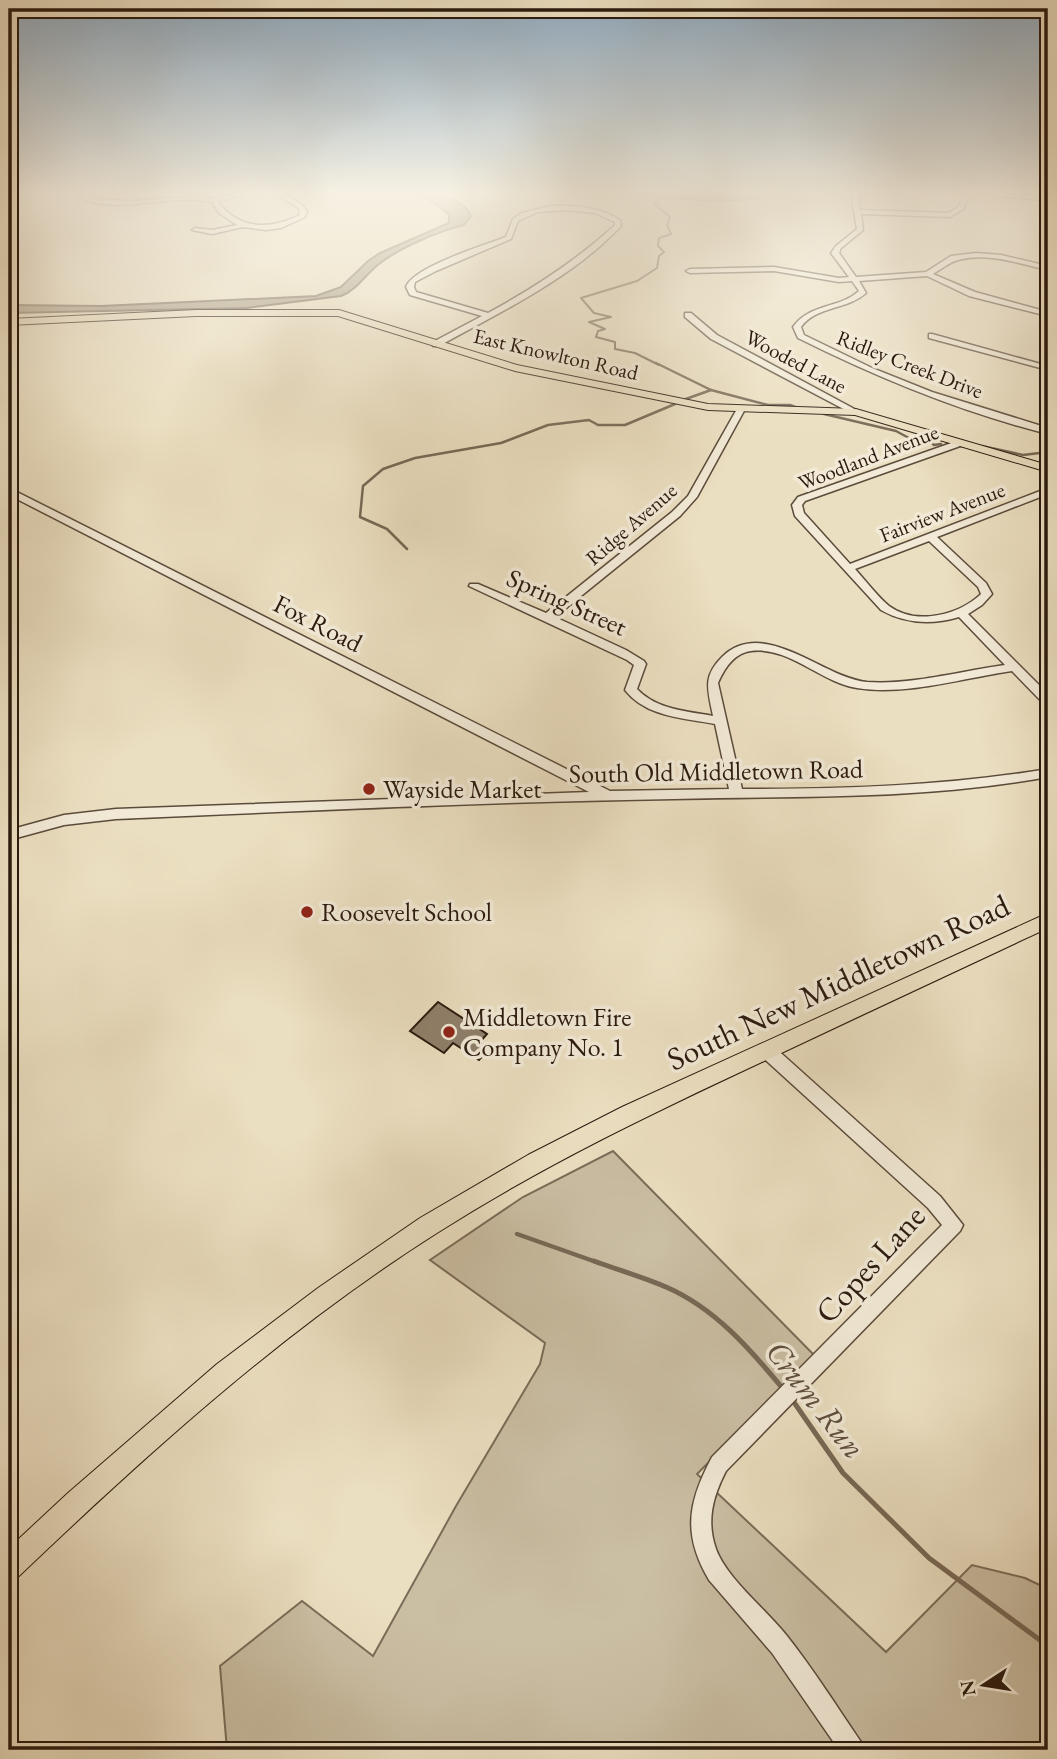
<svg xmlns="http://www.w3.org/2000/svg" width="1057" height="1759" viewBox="0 0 1057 1759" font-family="'EB Garamond',serif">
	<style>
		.green { fill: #cabea3; stroke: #7a6c58; stroke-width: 2 }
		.water { fill: #aa9c84; stroke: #776855; stroke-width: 2 }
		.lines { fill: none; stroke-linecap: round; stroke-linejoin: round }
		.stream-far3 { stroke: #776855; stroke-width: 2 }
		.stream-far2 { stroke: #776855; stroke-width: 2.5 }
		.stream-far1 { stroke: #776855; stroke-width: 4.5 }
		.stream { stroke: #776855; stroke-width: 5 }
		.building { fill: #8f806b; stroke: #2b1a0e; stroke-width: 2 }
		.minor-casing { stroke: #5b4b3b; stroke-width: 3 }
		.major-casing { stroke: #2b1a0e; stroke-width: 2 }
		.minor { fill: #f2ead7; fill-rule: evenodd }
		.major { fill: #ebdfc1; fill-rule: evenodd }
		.poi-dot { fill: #8f2418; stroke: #f2ead7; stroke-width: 2.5 }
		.labels { text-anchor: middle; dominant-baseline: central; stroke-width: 7; stroke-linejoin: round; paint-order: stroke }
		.far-street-label { font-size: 21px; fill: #2b1a0e; stroke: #f2ead7 }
		.street-label { font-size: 26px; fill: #2b1a0e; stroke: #f2ead7 }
		.poi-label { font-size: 26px; fill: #2b1a0e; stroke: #f2ead7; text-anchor: start }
		.near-street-label { font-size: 32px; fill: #2b1a0e; stroke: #f2ead7 }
		.near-water-label { font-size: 33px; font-style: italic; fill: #5e4e3d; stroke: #f2ead7 }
	</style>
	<rect width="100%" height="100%" fill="#ebdfc1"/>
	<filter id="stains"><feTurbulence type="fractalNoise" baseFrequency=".00286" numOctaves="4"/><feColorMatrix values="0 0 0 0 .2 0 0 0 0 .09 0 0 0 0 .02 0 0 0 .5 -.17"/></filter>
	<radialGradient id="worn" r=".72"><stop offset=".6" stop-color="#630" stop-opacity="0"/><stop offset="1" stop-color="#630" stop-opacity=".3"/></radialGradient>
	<!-- green -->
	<path class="green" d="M613 1151 815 1356 697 1474 886 1652 972 1565 1025 1578 1048 1589V1750H227L220 1666 302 1601 373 1656 456 1506 540 1364 545 1343 430 1260 523 1197Z"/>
	<!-- water -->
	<g class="water">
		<path d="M414 192C432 192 464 197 471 216L464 225C439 231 399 248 379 264 366 274 356 291 341 296L247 308 9 313V305L101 306 316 296 341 287 368 261 380 253 449 223V215L434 202Z"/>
		<path d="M624 192 706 197 773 192C742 209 659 197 624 192Z"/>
	</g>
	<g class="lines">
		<!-- stream-far3 -->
		<path class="stream-far3" d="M658 199 655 204 670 217 667 225 671 234 659 238 658 246 664 252 659 256 657 268 637 281 581 298 594 313 611 317 589 322 605 329 598 331 596 337 615 342V349L635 353 659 365"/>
		<!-- stream-far2 -->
		<g class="stream-far2">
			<path d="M656 363 711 390 768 405H790L798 408"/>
			<path d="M683 400 711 390"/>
			<path d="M824 414 896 431 907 437 926 438 934 445 941 444"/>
			<path d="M982 446 1023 455 1048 452"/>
			<path d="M407 549 387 529 360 517 363 486 383 469 415 458 501 443 548 425 589 420 598 425H625L675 404"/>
		</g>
		<!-- stream-far1 -->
		<path class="stream-far1" d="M517 1234 599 1263"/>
		<!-- stream -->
		<g class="stream">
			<path d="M594 1261C618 1270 643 1277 666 1287 715 1308 751 1350 784 1390"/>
			<path d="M791 1398 843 1473 929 1558 1048 1646"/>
		</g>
	</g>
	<!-- building -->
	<path class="building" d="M438 1002 487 1034 480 1042 490 1048 479 1060 453 1043 444 1053 410 1031Z"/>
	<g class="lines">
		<!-- minor casing -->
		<g class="minor-casing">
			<g id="minor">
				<path d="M9 192H20L9 195Z"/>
				<path d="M69 192H77L93 199 133 201 200 196 214 199 241 192H250L218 202C239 230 270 230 300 215L299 208 271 192C283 192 300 201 307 211L305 217 281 228 266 230 243 227 212 234 192 230 195 228 212 230 237 225 219 213 212 202C165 192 112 220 69 192Z"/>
				<path d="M855 192H861L858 200 860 210 949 213 958 207 965 192H971L963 209 950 217 861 214 863 230 841 248 839 253 856 277 926 272 951 256 976 253 1001 255 1048 266V270C1020 264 988 252 958 260 950 262 941 269 933 274L975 292 1048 312V316L969 296 927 276 859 281 866 293C847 310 816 306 801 327L804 335 872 368 932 392 1048 428V434C961 412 878 378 798 338L793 327C810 303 839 309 859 291L852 281 839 282 774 271 690 273 686 271 690 269 774 267 839 278 849 277 831 253 836 246 857 229 852 200Z"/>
				<path d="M983 192 1048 197V201L986 194Z"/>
				<path d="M551 206C576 205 599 207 620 220L621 226C571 279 502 311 439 346H433V342L482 316 410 295 406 287C413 267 485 245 506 237L513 219 522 213ZM566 210 595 213 615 222V225C576 261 534 288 488 313L416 292 414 287 415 282 436 271 511 239 518 221 538 212Z"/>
				<path d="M9 247 12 249V252L9 253Z"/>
				<path d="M685 313H691L717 335 860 412 853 414 711 339 685 317Z"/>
				<path d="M932 334 1048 366V370L929 338V334Z"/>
				<path d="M741 406 745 409 697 497 680 516 555 617 626 650 644 661 646 664 637 689C657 710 687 711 713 716 708 690 702 677 722 657 764 616 823 678 867 682 913 685 960 671 1005 665L959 617C932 625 906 624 881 610L795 516 792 505 798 497 957 441H963V445L805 501 802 505 804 513 850 564 1048 488V494L937 537 986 583 992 594 982 605 968 614 1048 694V705L1044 704 1012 671C962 678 907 696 857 688 820 682 789 646 751 651 734 653 724 669 718 683L742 789C845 789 946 786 1048 769V777C924 800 799 796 673 799 487 802 301 811 116 819L64 825 9 840V830L64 815 116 809 589 792 9 495V488L610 791 729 789 715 724C684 718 646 717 625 690L634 665 627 660 469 586 470 584H478L546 613 672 512 688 496 737 409ZM929 541 978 587 981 594C959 615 916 626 889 606 877 596 866 581 855 569Z"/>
				<path d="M766 1043 772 1045 940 1196 963 1225 960 1231 726 1471C713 1496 706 1521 716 1549 727 1579 767 1610 787 1636 814 1670 837 1707 861 1742L865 1750H839L772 1653 709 1580C682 1534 688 1502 712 1457L942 1225 928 1208 760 1055 758 1050 760 1045Z"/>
			</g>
		</g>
		<!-- major casing -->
		<g class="major-casing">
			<g id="major">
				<path d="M196 310H339L517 365 708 404 856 409 1048 465V472L855 415 708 410 515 371 338 316H196L9 325V319Z"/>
				<path d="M1048 913V928C957 970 866 1013 775 1056 659 1110 545 1164 437 1233 285 1329 149 1452 19 1576L9 1579V1548L68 1493 217 1364 318 1288 420 1218 528 1155 622 1107Z"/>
			</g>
		</g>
		<!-- minor -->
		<use href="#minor" class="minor"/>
		<!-- major -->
		<use href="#major" class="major"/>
	</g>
	<!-- sky -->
	<linearGradient id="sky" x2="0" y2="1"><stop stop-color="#8faac0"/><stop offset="0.44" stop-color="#f6f1e3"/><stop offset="1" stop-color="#f6f1e3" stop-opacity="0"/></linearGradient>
	<rect width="1057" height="438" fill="url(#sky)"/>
	<!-- markers -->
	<g class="poi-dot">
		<circle cx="369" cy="789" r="7"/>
		<circle cx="307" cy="912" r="7"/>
		<circle cx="449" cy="1032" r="7"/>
	</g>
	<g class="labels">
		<!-- far-street labels -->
		<g class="far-street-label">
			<text transform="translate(556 354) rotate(13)">East Knowlton Road</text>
			<text transform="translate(796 361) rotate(28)">Wooded Lane</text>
			<text transform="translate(910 364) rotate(21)">Ridley Creek Drive</text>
			<text transform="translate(868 457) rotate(-21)">Woodland Avenue</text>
			<text transform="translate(942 512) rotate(-21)">Fairview Avenue</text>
			<text transform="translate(631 524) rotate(-41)">Ridge Avenue</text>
		</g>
		<!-- street labels -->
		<g class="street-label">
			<text transform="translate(567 602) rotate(24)">Spring Street</text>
			<text transform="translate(318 623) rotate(27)">Fox Road</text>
			<text transform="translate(716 771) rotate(-1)">South Old Middletown Road</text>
		</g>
		<!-- poi labels -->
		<g class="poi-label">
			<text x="383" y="789">Wayside Market</text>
			<text x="321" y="912">Roosevelt School</text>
			<text x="463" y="1017">Middletown Fire<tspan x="463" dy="30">Company No. 1</tspan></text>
		</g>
		<!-- near-street labels -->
		<g class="near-street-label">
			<text transform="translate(838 982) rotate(-25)">South New Middletown Road</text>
			<text transform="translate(870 1264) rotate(-48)">Copes Lane</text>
		</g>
		<!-- near-water labels -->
		<g class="near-water-label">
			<text transform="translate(816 1399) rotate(52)">Crum Run</text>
		</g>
	</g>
	<!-- margin -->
	<rect width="1057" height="1759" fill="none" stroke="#ebdfc1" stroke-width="35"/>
	<rect x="10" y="10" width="1036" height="1738" fill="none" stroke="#2b1a0e" stroke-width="3.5"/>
	<rect x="18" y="18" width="1022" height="1724" fill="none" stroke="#2b1a0e" stroke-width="2"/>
	<!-- north arrow -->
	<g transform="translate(984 1685) rotate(258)" stroke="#f2ead7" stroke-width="5" paint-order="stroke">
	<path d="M0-5L12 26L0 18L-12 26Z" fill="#2b1a0e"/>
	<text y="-10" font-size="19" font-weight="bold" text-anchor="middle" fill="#2b1a0e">N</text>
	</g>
	<rect width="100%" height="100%" filter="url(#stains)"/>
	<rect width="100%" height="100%" fill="url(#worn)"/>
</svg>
